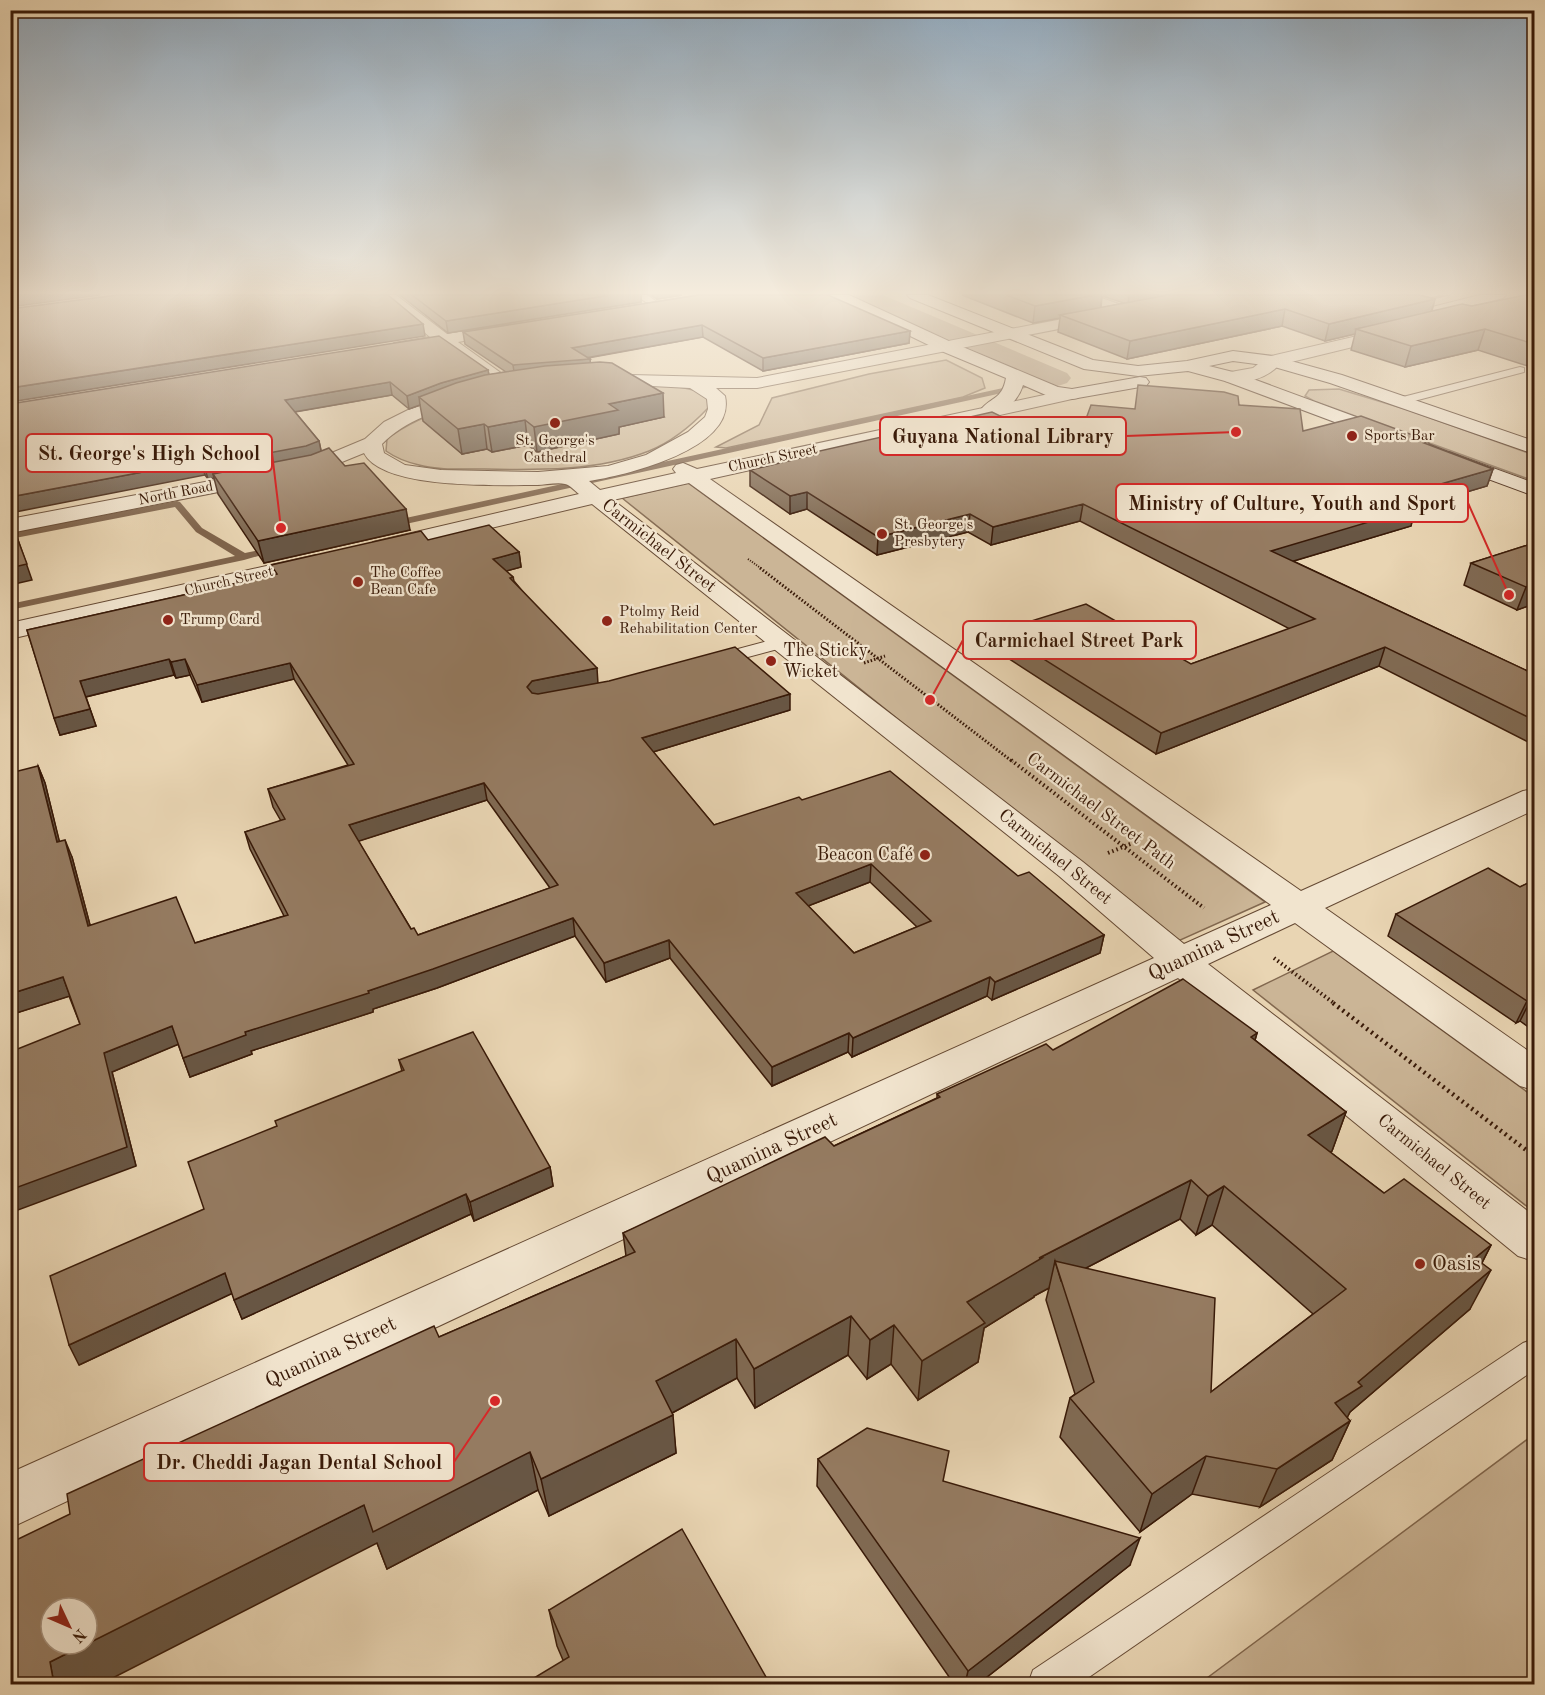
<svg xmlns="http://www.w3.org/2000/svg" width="1545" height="1695" viewBox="0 0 1545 1695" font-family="'Old Standard TT',serif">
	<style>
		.green { fill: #cbb596; stroke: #82684f; stroke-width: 1.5; fill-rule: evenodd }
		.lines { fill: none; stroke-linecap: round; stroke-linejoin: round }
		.stream { fill: #7f644c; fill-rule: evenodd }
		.canal { fill: #ad9579; fill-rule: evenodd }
		.service-casing { stroke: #654933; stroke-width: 2 }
		.minor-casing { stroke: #654933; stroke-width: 2 }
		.tertiary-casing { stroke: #654933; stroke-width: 2 }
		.secondary-casing { stroke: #391a08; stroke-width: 2 }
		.path-far3 { stroke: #391a08; stroke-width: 2; stroke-dasharray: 1 1.5; stroke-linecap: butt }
		.path-far2 { stroke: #391a08; stroke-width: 3; stroke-dasharray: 1.5 2; stroke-linecap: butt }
		.path-far1 { stroke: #391a08; stroke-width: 4; stroke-dasharray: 1.5 3; stroke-linecap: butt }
		.path { stroke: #391a08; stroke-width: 4.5; stroke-dasharray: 2 4; stroke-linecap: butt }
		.service { fill: #f1e4ce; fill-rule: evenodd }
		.minor { fill: #f1e4ce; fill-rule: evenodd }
		.tertiary { fill: #f1e4ce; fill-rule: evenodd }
		.secondary { fill: #f1e4ce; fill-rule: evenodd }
		.wall { fill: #806a53; stroke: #391a08; stroke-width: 1.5; fill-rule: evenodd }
		.shaded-wall { fill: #685644; stroke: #391a08; stroke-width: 1.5 }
		.building { fill: #957b61; stroke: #391a08; stroke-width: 1.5; fill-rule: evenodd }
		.poi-dot { fill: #8f2418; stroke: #f1e4ce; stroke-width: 2 }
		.labels { text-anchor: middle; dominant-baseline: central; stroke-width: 4.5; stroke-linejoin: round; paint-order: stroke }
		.far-poi-label { font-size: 15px; fill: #391a08; stroke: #f1e4ce; text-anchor: start }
		.far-street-label { font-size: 15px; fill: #391a08; stroke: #f1e4ce }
		.street-label { font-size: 18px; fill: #391a08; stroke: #f1e4ce }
		.poi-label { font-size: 18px; fill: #391a08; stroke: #f1e4ce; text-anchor: start }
		.near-street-label { font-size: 21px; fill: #391a08; stroke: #f1e4ce }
		.near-poi-label { font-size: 21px; fill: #391a08; stroke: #f1e4ce; text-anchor: start }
		.leader { fill: none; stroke: #d62828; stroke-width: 2 }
		.callout-dot { fill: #d62828; stroke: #f1e4ce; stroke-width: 2 }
		.callout { fill: #f1e4ce; stroke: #d62828; stroke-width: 2 }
		.callout-label { font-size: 20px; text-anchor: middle; font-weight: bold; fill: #391a08 }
	</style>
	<rect width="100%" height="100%" fill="#e9d5b3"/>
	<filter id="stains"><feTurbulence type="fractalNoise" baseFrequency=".00333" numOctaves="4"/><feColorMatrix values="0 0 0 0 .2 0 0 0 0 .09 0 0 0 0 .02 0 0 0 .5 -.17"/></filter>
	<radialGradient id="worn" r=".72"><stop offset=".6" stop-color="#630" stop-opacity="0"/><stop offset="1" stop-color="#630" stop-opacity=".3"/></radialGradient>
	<!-- green -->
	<g class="green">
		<path d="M946 360 982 378 985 388 963 397 726 448 716 447 759 425 772 398 869 374Z"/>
		<path d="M584 382C608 383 689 382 704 395 708 399 708 403 708 408 692 425 671 442 649 451 596 472 534 470 478 469 459 469 437 470 419 465 406 462 396 458 386 451L387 439C438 399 521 394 584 382ZM663 417 611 428 537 452 528 445 487 449 462 454 437 432Z"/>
		<path d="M1339 389 1408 410 1534 455V481L1314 401 1305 396 1309 390Z"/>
		<path d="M688 483 1265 902 1176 942 622 498Z"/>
		<path d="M1333 951 1534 1097V1212L1253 990Z"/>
		<path d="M1533 1435 1534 1436V1684H1199Z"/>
	</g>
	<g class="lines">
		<!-- stream -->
		<g class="stream">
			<path d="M1440 295H1451L1416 304 1413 302Z"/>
			<path d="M1058 376 1062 378 1061 380 392 527 387 524 392 521Z"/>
			<path d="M177 501 180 502 202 528 245 553 274 547 279 550 244 560 10 610V604L235 556 196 532 175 507 10 539V533Z"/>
		</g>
		<!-- canal -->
		<path class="canal" d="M854 295H883L1067 373 1071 378 1067 383 1058 386 1049 383 857 300Z"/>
		<!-- service casing -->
		<g class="service-casing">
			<g id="service">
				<path d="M635 295H647L663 306 655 308Z"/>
				<path d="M1520 367 1524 368V372L1399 405 1393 401 1395 399Z"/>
				<path d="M783 637 791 642 789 646 714 666 708 665 705 661 708 657Z"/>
				<path d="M1534 1339V1370L1079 1684H1028L1033 1670 1523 1343Z"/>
			</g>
		</g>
		<!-- minor casing -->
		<g class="minor-casing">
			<path id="minor" d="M1071 295H1093L1133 309 1135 312 1127 317 1121 315 1074 298Z"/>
		</g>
		<!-- tertiary casing -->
		<g class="tertiary-casing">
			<g id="tertiary">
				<path d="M379 295H396L447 334 509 324 515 326 517 329 515 332 458 342 519 386 516 390H504L441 345 400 352 394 351 392 347 394 343 430 337Z"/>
				<path d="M1480 295H1506L1503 298 1422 319 1414 314 1416 311Z"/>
				<path d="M1104 311 1112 316 1110 319 757 388H716L725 396C737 449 626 475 589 481L600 490 676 473 673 469 676 465 683 463 697 469 1072 389 1078 390 1081 394 1078 398 1072 399 710 479 1301 891 1523 791 1534 789V810L1325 908 1534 1055V1090L1520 1086 1295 923 1208 964 1534 1216V1261L1518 1256 1178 978 10 1528V1473L1154 958 1059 876 592 504 381 554 373 552 369 547 373 542 579 494C575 491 570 485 565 484 557 482 545 485 537 485 499 485 383 490 364 453L315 473 10 533V519L310 462 365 439 384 422 408 410 464 391 470 393 473 397 470 401C439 410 405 420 382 444L384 453 405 465 441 470 538 472 608 466 646 455 688 432 705 417 708 409 707 399 690 388 595 383 589 382 586 378 589 374 757 378ZM689 483 1271 905 1184 944 1083 862 613 500Z"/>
				<path d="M1396 327 1402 329 1404 332 1402 335 1279 365C1266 379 1243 385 1225 381L1222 377 1225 373 1253 368 1267 357Z"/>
				<path d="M316 555 324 557 328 562 324 567 10 639V623Z"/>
			</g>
		</g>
		<!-- secondary casing -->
		<g class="secondary-casing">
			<g id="secondary">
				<path d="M829 295H849L951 342 1058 387 1072 389 1140 377 1146 378 1149 382 1146 386 1140 387 1072 399 1048 396 1023 385C1018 402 999 420 981 416L979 412C989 397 1002 401 1006 378L939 350 832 298Z"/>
				<path d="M907 295H928L1093 360 1138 366 1187 361 1233 351 1273 356 1342 375 1534 441V454L1330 383 1271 366 1233 361 1209 366 1237 373 1394 431 1397 435 1394 439H1380L1225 381 1188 371 1138 376 1084 369 910 298Z"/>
				<path d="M1449 452 1534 483V496L1442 462 1439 458 1442 454Z"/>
			</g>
		</g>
		<!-- path-far3 -->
		<path class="path-far3" d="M748 559 762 569"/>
		<!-- path-far2 -->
		<g class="path-far2">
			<path d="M760 568 1013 762"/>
			<path d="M864 663 885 656"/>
		</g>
		<!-- path-far1 -->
		<g class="path-far1">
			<path d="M1011 760 1204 908"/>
			<path d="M1108 853 1140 840"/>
			<path d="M1274 958 1335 1004"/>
		</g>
		<!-- path -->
		<path class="path" d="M1333 1003 1534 1156"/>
		<!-- service -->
		<use href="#service" class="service"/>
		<!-- minor -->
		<use href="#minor" class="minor"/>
		<!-- tertiary -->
		<use href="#tertiary" class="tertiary"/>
		<!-- secondary -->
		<use href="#secondary" class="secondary"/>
	</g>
	<!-- wall -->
	<g class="wall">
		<path d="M400 295H641V302L448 333Z"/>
		<path d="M650 295H682L657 299Z"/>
		<path d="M699 295 910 331 909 343 763 371 703 337 588 358 590 359V363L664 417 619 427V434L537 452 528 445 492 452 487 449 462 454 423 421 420 405 409 409 392 395 295 412 319 441 321 451 345 466 410 530 264 563 218 494 214 478 208 479 205 475 10 404 488 370 489 375 506 372 465 344 463 332Z"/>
		<path d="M962 295H1419L1435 299 1432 311 1472 306 1534 295V368L1478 350 1405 367 1351 350 1355 334 1325 341 1282 326 1127 359 1058 332 1060 318 1033 323ZM1102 296 1124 303 1101 308Z"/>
		<path d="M1239 405 1303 431 1429 441V444L1493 469 1487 486 1436 501 1432 512 1413 517 1411 526 1293 561 1534 674V745L1379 666 1156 754 997 651 999 631 1191 664 1290 629 1080 521 991 545 968 532 877 555 807 509 790 514 750 486V470L815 455V452H1074L1135 409Z"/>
		<path d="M428 540 519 552 521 567 506 571 513 577 514 581 598 683 790 710 653 752 714 825 802 800 1018 876 1104 935 1100 953 992 1000 987 996 852 1057 848 1052 772 1086 670 958 606 982 575 936 437 988 373 1009V1012L251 1051 252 1054 190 1077 178 1044 112 1072 136 1166 69 996 10 1015 14 898 38 766 45 783 59 841 72 857 90 925 195 943 284 916 250 849 245 832 281 821 273 807 268 789 348 765 294 679 202 702 190 675 176 678 174 675 86 697 96 726 60 735 27 630 273 575 271 565ZM487 800 550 888 418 935 411 929 358 841ZM870 882 917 927 854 953 808 906Z"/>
		<path d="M1534 543V604L1517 610 1464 585 1471 563Z"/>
		<path d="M1534 880V1031L1520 1021 1516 1023 1388 936 1396 914 1520 887Z"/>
		<path d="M1257 1033 1255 1040 1346 1112 1332 1151 1330 1152 1384 1193 1491 1245 1482 1263 1470 1309 1350 1412 1347 1417 1350 1421 1332 1460 1260 1507 1192 1494 1140 1532 1060 1437 1070 1398 1075 1394 1046 1300 1049 1288 1034 1296V1297L984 1328 978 1362 918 1400 891 1364 867 1379 848 1355 755 1408 737 1378 672 1413 676 1453 549 1516 538 1490 387 1569 377 1543 439 1337 626 1256 623 1233 834 1146 937 1098V1094L1053 1050ZM1180 1219 1196 1235 1212 1225 1313 1314 1211 1392 1086 1268Z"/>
		<path d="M399 1060 550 1167 553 1186 474 1221 471 1214 242 1319 232 1293 79 1365 204 1209 277 1126 402 1071Z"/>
		<path d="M818 1459 944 1482 1130 1565 978 1684H954L817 1486Z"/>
		<path d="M549 1610 770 1684 563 1660 557 1646Z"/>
	</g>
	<!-- shaded-wall -->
	<g class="shaded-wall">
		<path d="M10 295H100L10 307Z"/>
		<path d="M611 295H641V302L448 333 446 321Z"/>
		<path d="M657 295H682L657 299Z"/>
		<path d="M1095 295H1102L1100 310 1060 315V318L1033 323 1035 306Z"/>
		<path d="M1129 295H1178L1128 305Z"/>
		<path d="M1435 299 1430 316 1356 329 1355 334 1325 341 1329 324Z"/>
		<path d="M1285 309 1282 326 1127 359 1130 341Z"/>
		<path d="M423 324 425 336 10 402V388Z"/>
		<path d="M702 325 703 337 574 360 590 359 591 372 515 378 513 365 572 348Z"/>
		<path d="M1485 329 1478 350 1405 367 1411 346Z"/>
		<path d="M910 331 909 343 763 371V358Z"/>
		<path d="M488 370 490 383 419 397 420 405 409 409 407 396 441 383Z"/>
		<path d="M390 382 392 395 288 413 285 400Z"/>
		<path d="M663 393 664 417 619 427V434L537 452 534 427 609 404Z"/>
		<path d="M525 420 528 445 492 452 488 427Z"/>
		<path d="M484 424 487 449 462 454 458 429Z"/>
		<path d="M319 441 322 455 213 474 214 478 208 479 204 465Z"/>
		<path d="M201 461 205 475 10 513V497Z"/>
		<path d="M1493 469 1487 486 1436 501 1432 512 1413 517 1411 526 1267 569 1271 551 1406 504 1423 489Z"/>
		<path d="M807 492V509L790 514V496Z"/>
		<path d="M1083 504 1080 521 991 545 993 527Z"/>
		<path d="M406 509 410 530 264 563 258 541Z"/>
		<path d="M970 514 968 532 877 555 878 537Z"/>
		<path d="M16 534 32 580 10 585V568Z"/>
		<path d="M519 552 521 567 495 574 493 559Z"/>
		<path d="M1534 584V604L1517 610 1526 587Z"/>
		<path d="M1385 647 1379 666 1156 754 1161 733Z"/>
		<path d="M169 659 174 675 85 697 80 681Z"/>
		<path d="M185 659 190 675 176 678 171 662Z"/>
		<path d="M290 663 294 679 202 702 197 685Z"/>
		<path d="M597 668 598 684 529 703 527 687 532 681Z"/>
		<path d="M790 694V710L643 755 642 738Z"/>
		<path d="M90 709 96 726 60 735 54 718Z"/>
		<path d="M38 766 45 783 64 860 57 842Z"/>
		<path d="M484 783 487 800 353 843 349 825Z"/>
		<path d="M65 840 72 857 95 944 88 926Z"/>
		<path d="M871 864 870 882 795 911 796 893Z"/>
		<path d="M573 918 575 936 437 988 373 1009V1012L251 1051 252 1054 190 1077 183 1058 245 1032 368 991Z"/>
		<path d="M1104 935 1100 953 992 1000 995 982Z"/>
		<path d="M669 940 670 958 606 982 604 963Z"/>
		<path d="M63 977 70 996 10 1015V994Z"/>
		<path d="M990 977 987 996 852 1057 853 1038Z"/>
		<path d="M1531 999 1520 1021 1516 1023 1527 1001Z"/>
		<path d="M172 1026 179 1044 112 1072 136 1166 10 1213V1190L104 1053Z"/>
		<path d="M849 1033 848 1052 772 1086V1067Z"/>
		<path d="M1257 1033 1246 1072 1251 1037Z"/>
		<path d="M1346 1112 1332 1151 1294 1174 1308 1135Z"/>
		<path d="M550 1167 553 1186 474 1221 470 1202Z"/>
		<path d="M1191 1180 1180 1219 1061 1281 1055 1261 1049 1288 1034 1296V1297L984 1328 978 1362 918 1400 922 1361 967 1302 1039 1258Z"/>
		<path d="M1224 1186 1212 1225 1196 1235 1208 1196Z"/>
		<path d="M466 1194 471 1214 242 1319 234 1300Z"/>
		<path d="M1491 1245 1471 1284 1475 1258Z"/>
		<path d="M1491 1270 1470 1309 1350 1412 1344 1424 1335 1403 1358 1382Z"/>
		<path d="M225 1273 233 1293 79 1365 69 1345Z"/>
		<path d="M851 1316 848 1355 755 1408 754 1369Z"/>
		<path d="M894 1325 891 1364 867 1379 870 1340Z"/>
		<path d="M736 1339 737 1378 659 1420 656 1381Z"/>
		<path d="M673 1415 676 1453 549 1516 541 1479Z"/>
		<path d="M1350 1421 1332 1460 1260 1507 1277 1469Z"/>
		<path d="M530 1452 538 1490 387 1569 377 1543 101 1684H54L50 1662 364 1505Z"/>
		<path d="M1206 1456 1192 1494 1140 1532 1152 1494Z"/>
		<path d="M1140 1538 1130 1565 978 1684H965L968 1671Z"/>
	</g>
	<!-- building -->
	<g class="building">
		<path d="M117 295H388L423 324 10 388V309Z"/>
		<path d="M412 295H611L446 321Z"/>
		<path d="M699 295H828L910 331 763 358 702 325 572 348 590 359 513 365 463 332Z"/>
		<path d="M1006 295H1095L1035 306Z"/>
		<path d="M1168 295H1419L1435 299 1329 324 1285 309 1130 341 1060 315Z"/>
		<path d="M1525 295H1534V344L1485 329 1411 346 1356 329 1462 304 1472 306Z"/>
		<path d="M439 336 488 370 441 383 407 396 390 382 285 400 319 441 306 446 204 465 201 461 10 497V404Z"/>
		<path d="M600 362 612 363 663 393 609 404 618 410 534 427 525 420 488 427 484 424 458 429 419 397 456 383 485 375 545 366Z"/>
		<path d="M1138 385 1224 392 1238 396 1239 405 1300 409 1303 431 1361 416 1429 441 1424 443 1493 469 1423 489 1437 494 1406 504 1416 508 1271 551 1534 674V720L1385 647 1161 733 999 631 1086 604 1191 664 1315 619 1083 504 993 527 970 514 878 537 807 492 790 496 750 470 818 454 815 452 992 412 1074 452 1091 405 1135 409Z"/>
		<path d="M329 448 345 466 364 463 406 509 258 541 213 474 311 455Z"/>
		<path d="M10 519 27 564 10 568Z"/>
		<path d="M489 525 519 552 493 559 513 577 510 578 597 668 532 681 527 687 532 693 538 694 609 681 735 647 790 694 642 738 714 825 799 797 802 800 890 771 1018 876 1029 872 1104 935 995 982 990 977 853 1038 849 1033 772 1067 669 940 604 963 573 918 433 969 368 991 369 993 245 1032 246 1035 183 1058 172 1026 104 1053 127 1147 10 1190V1052L80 1024 63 977 10 994V899L14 898 10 877V773L38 766 57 842 65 840 88 926 176 897 195 943 288 915 245 832 285 819 268 789 354 764 290 663 197 685 185 659 171 662 169 659 80 681 90 709 54 718 27 630 277 574 271 565 421 531 428 540ZM484 783 558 885 418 935 414 928 411 929 349 825ZM871 864 931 921 854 953 796 893Z"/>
		<path d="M1534 543V584L1526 587 1471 563Z"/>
		<path d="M1488 868 1520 887 1534 880V1001L1531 999 1527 1001 1396 914Z"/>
		<path d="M1183 979 1257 1033 1251 1037 1346 1112 1308 1135 1384 1193 1404 1179 1491 1245 1475 1258 1491 1270 1358 1382 1362 1386 1335 1403 1350 1421 1277 1469 1206 1456 1152 1494 1070 1398 1094 1382 1055 1261 1215 1298 1211 1392 1346 1289 1224 1186 1208 1196 1191 1180 1039 1258H1042L967 1302 985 1323 922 1361 894 1325 870 1340 851 1316 754 1369 736 1339 656 1381 673 1415 541 1479 530 1452 373 1532 364 1505 87 1644V1608H51V1644H86L50 1662 54 1684H10V1543L70 1514 67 1494 434 1326 439 1337 635 1252 623 1233 825 1137 834 1146 940 1097 937 1094 1046 1044 1053 1050Z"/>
		<path d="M473 1032 550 1167 470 1202 466 1194 234 1300 225 1273 69 1345 50 1276 204 1209 188 1162 277 1126 275 1121 404 1070 399 1060Z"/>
		<path d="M867 1428 949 1451 943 1481 1140 1538 968 1671 818 1459Z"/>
		<path d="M682 1529 770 1684H524L569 1657 549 1610Z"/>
	</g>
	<!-- sky -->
	<linearGradient id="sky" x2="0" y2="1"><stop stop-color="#90a8bc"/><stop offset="0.55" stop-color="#f5ecdd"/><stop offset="1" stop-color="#f5ecdd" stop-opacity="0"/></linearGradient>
	<rect width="1545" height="532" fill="url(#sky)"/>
	<!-- markers -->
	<g class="poi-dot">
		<circle cx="555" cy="423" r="6"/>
		<circle cx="1352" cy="436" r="6"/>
		<circle cx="882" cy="534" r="6"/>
		<circle cx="358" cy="582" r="6"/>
		<circle cx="168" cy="620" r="6"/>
		<circle cx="607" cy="621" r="6"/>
		<circle cx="771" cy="661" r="6"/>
		<circle cx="925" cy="855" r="6"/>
		<circle cx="1420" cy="1264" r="6"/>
	</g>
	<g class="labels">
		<!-- far-poi labels -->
		<g class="far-poi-label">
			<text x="1364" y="436">Sports Bar</text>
			<text x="555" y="441" text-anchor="middle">St. George's<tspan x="555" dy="17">Cathedral</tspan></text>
			<text x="894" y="525">St. George's<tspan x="894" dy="17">Presbytery</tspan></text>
			<text x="370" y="573">The Coffee<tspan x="370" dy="17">Bean Cafe</tspan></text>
			<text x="619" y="612">Ptolmy Reid<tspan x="619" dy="17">Rehabilitation Center</tspan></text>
			<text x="180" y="620">Trump Card</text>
		</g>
		<!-- far-street labels -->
		<g class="far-street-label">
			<text transform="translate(773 459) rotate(-12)">Church Street</text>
			<text transform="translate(176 494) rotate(-11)">North Road</text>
			<text transform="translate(229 582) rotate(-13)">Church Street</text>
		</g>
		<!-- street labels -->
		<g class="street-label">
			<text transform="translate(659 546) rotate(38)">Carmichael Street</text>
			<text transform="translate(1101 811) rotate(37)">Carmichael Street Path</text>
			<text transform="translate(1055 857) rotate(39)">Carmichael Street</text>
			<text transform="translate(1434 1162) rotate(39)">Carmichael Street</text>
		</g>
		<!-- poi labels -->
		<g class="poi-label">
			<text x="783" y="651">The Sticky<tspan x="783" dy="21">Wicket</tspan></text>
			<text x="913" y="855" text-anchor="end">Beacon Café</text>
		</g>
		<!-- near-street labels -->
		<g class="near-street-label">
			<text transform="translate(1214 946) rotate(-25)">Quamina Street</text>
			<text transform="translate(772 1149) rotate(-25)">Quamina Street</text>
			<text transform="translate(331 1353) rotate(-25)">Quamina Street</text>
		</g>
		<!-- near-poi labels -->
		<g class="near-poi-label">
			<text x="1432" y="1264">Oasis</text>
		</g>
	</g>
	<!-- callouts -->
	<path class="leader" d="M1236 432L1126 436M281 528L272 453M1509 595L1468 503M930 700L963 640M495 1401L454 1462"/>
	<g class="callout-dot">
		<circle cx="1236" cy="432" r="6"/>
		<circle cx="281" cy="528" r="6"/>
		<circle cx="1509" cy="595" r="6"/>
		<circle cx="930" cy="700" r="6"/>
		<circle cx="495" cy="1401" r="6"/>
	</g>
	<g class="callout">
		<rect x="880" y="417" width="246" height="38" rx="6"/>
		<rect x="26" y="434" width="246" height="38" rx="6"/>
		<rect x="1116" y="484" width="352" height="38" rx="6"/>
		<rect x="963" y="621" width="233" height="38" rx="6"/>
		<rect x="144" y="1443" width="310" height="38" rx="6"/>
	</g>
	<g class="callout-label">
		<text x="1003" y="443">Guyana National Library</text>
		<text x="149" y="460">St. George's High School</text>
		<text x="1292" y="510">Ministry of Culture, Youth and Sport</text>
		<text x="1079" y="647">Carmichael Street Park</text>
		<text x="299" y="1469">Dr. Cheddi Jagan Dental School</text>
	</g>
	<!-- margin -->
	<rect width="1545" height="1695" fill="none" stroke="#e9d5b3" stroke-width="36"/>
	<rect x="12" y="12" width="1521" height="1671" fill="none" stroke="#391a08" stroke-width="3"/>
	<rect x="18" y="18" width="1509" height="1659" fill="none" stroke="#391a08" stroke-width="1.5"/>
	<!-- north arrow -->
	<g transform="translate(69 1626) rotate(134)"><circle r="28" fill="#f1e4ce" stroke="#a7937f" stroke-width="1.5"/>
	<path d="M0-4.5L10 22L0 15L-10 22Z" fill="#8f2418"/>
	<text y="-9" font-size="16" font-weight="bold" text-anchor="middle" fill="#391a08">N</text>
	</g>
	<rect width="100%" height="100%" filter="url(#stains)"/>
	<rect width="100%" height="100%" fill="url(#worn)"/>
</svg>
